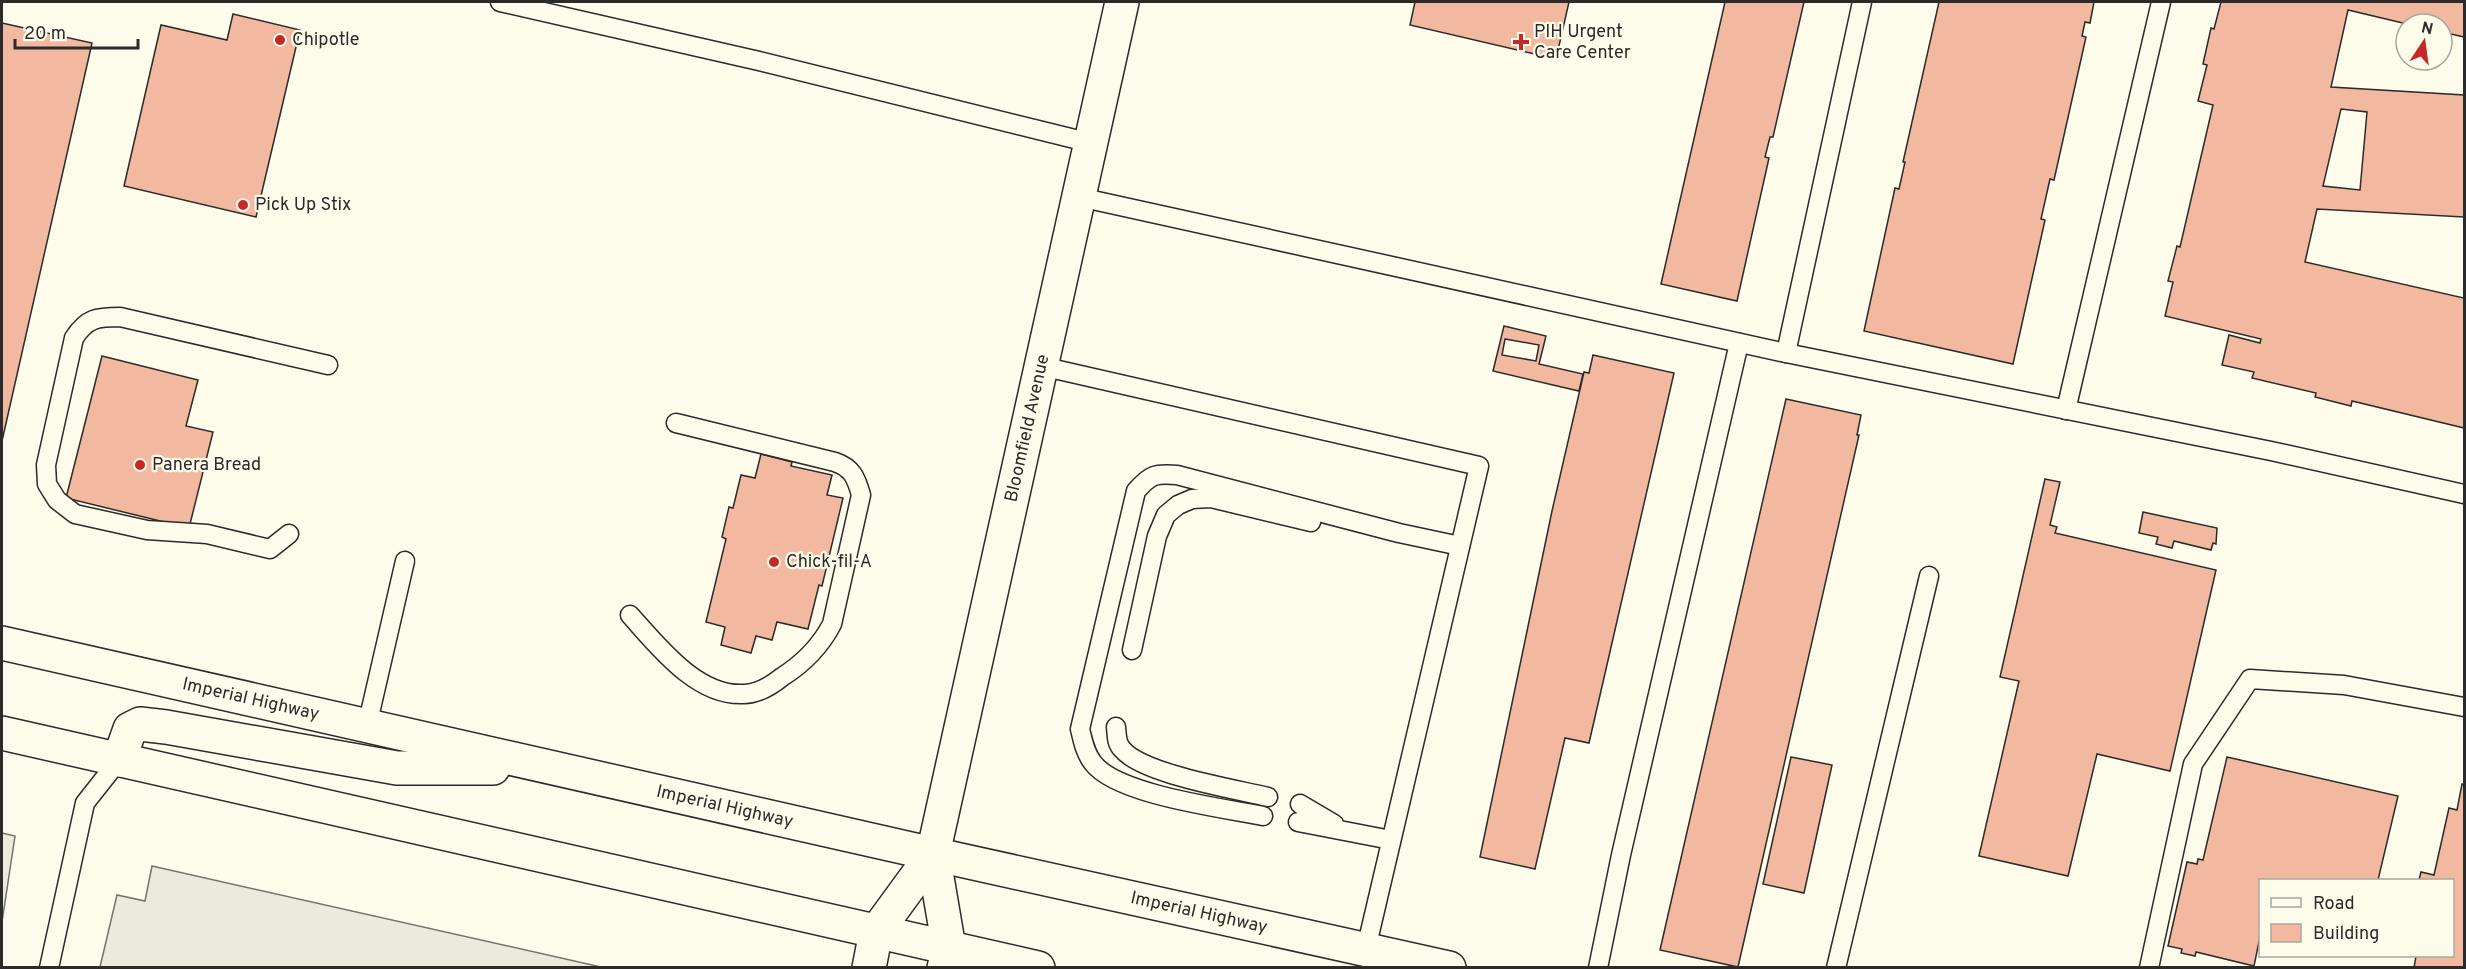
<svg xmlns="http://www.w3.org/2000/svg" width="2466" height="969" viewBox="0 0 2466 969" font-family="Overpass,sans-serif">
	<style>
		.parking { fill: #eceadb; stroke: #74746e; stroke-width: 1.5 }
		.building { fill: #f2b8a0; stroke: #2b2b2b; stroke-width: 1.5; fill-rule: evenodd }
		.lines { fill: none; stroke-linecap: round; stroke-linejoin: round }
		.service-casing { stroke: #2b2b2b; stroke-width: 21 }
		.secondary-casing { stroke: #2b2b2b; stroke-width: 36 }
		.primary-casing { stroke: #2b2b2b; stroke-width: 36 }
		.service { stroke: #fdfbea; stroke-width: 18 }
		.secondary { stroke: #fdfbea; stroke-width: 33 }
		.primary { stroke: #fdfbea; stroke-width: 33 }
		.poi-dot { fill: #c62828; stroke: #fdfbea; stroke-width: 2 }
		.labels { text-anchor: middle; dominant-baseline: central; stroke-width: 4.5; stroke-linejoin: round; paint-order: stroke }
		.poi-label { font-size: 18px; fill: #2b2b2b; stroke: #fdfbea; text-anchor: start }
		.street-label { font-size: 18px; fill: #2b2b2b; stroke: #fdfbea }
	</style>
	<rect width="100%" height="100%" fill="#fdfbea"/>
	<!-- parking -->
	<g class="parking">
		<path d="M2 833 15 836 2 922Z"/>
		<path d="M152 866 601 967H100L117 895 145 901Z"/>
	</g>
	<!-- building -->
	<g class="building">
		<path d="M1415 2H1569L1556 59 1410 25Z"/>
		<path d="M1725 2H1804L1773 137H1770L1765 157 1769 158 1737 301 1661 284Z"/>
		<path d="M1939 2H2094L2090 23 2085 22 2082 36 2086 37 2054 180 2050 179 2041 219 2045 220 2013 364 1864 331 1895 188 1899 189 1905 162H1903Z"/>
		<path d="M2221 2H2464V37L2442 32V24H2407L2348 10 2331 87 2464 95V217L2317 209 2305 262 2464 298V428L2352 401 2351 406 2315 397 2316 393 2252 378 2254 372 2222 365 2229 335 2260 343 2261 339 2165 316 2173 282 2168 281 2177 246 2180 247 2213 105 2198 101 2207 65 2203 64 2211 28 2214 29ZM2341 109 2367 112 2360 190 2323 186Z"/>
		<path d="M233 14 300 30 256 217 124 186 161 25 227 40Z"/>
		<path d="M2 23 92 43 2 441Z"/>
		<path d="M1504 326 1546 336 1539 364 1583 374 1579 391 1493 371ZM1505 339 1539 345 1536 361 1502 355Z"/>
		<path d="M1593 355 1674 373 1589 743 1565 738 1535 869 1480 857 1552 511 1584 372 1589 373Z"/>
		<path d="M102 356 198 380 186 426 213 432 189 528 66 498Z"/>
		<path d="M1786 399 1861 415 1857 435H1859L1738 967 1660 950Z"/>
		<path d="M761 454 792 462 791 466 832 475 827 495 843 498 822 586 819 585 808 629 777 622 772 640 756 636 751 653 721 645 725 627 706 622 726 539 722 537 729 507 733 508 741 475 755 478Z"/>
		<path d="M2045 479 2060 482 2050 525 2057 527 2055 533 2216 570 2170 771 2097 754 2068 876 1979 856 2019 681 2000 677Z"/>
		<path d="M2143 512 2217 528 2216 544 2213 543 2211 550 2174 541 2172 548 2156 544 2158 537 2139 533Z"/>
		<path d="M1791 757 1832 765 1804 893 1763 884Z"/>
		<path d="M2227 757 2398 796 2378 880H2260V937L2254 966 2196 952 2195 956 2181 953 2182 949 2168 946 2187 862 2197 864 2198 859 2203 860Z"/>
		<path d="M2462 784 2464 785V968H2414L2416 956H2452V880H2419L2421 872 2434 875 2449 808 2457 810Z"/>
	</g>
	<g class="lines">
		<!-- service casing -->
		<g class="service-casing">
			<g id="service">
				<path d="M500 2 759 61 1091 143"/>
				<path d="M1079 197 1786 353 2271 451 2464 494"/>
				<path d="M1786 353 1862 2"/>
				<path d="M1041 366 1479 466 1366 949"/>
				<path d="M2066 410 2161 2"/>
				<path d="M289 534 270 549 207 534 147 530 75 514 57 500 47 484 46 465 74 338C87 318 97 317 120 317L328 365"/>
				<path d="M630 615C658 646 697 697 744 694 757 694 772 685 782 677 804 663 820 647 832 624L861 495C856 477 852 468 835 462L676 423"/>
				<path d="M1132 650 1157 536 1166 515 1178 505 1192 499 1211 498 1311 522"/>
				<path d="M367 726 405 561"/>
				<path d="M1116 727C1117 735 1116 743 1122 749 1142 774 1235 789 1268 797"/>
				<path d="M1300 804 1334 824"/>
				<path d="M1263 816C1224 808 1117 795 1093 763 1085 753 1083 741 1080 729L1136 491C1150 475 1155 473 1177 475L1399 533 1460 546"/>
				<path d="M1298 822 1391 840"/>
				<path d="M49 968 85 803 119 760"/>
				<path d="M1598 968 1621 855 1739 343"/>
				<path d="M1836 968 1929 576"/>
				<path d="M2149 968 2193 764 2250 679 2344 685 2464 707"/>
			</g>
		</g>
		<!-- secondary casing -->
		<g class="secondary-casing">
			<g id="secondary">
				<path d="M869 968 876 932 933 854"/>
				<path id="s1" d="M944 968 949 948 933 854 1122 2"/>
			</g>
		</g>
		<!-- primary casing -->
		<g class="primary-casing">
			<g id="primary">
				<path id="s2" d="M2 643 933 854 1449 968"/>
				<path d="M2 733 1038 968"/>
				<path d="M119 760 130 729 140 724 166 727 397 768H493"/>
			</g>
		</g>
		<!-- service -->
		<use href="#service" class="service"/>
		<!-- secondary -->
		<use href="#secondary" class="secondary"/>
		<!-- primary -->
		<use href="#primary" class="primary"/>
	</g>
	<!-- markers -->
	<g class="poi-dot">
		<circle cx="280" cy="40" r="6"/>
		<path d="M1518 33h6v6h6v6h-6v6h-6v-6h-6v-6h6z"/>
		<circle cx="243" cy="205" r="6"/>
		<circle cx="140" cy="465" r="6"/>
		<circle cx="774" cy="562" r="6"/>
	</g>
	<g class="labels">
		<!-- poi labels -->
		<g class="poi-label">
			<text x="1534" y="32">PIH Urgent<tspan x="1534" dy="21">Care Center</tspan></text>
			<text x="292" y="40">Chipotle</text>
			<text x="255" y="205">Pick Up Stix</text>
			<text x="152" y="465">Panera Bread</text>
			<text x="786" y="562">Chick-fil-A</text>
		</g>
		<!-- street labels -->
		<g class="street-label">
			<text stroke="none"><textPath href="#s1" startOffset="552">Bloomfield Avenue</textPath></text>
			<text stroke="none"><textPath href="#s2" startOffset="255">Imperial Highway</textPath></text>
			<text stroke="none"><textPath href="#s2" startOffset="741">Imperial Highway</textPath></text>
			<text stroke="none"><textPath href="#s2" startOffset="1227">Imperial Highway</textPath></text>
		</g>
	</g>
	<!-- border -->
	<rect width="2466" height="969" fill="none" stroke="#2b2b2b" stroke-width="6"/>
	<!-- legend -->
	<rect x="2259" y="879" width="195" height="78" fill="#fdfbea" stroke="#a9a89e" stroke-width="1.5"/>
	<rect x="2271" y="898" width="30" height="9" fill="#fdfbea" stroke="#a9a89e" stroke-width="1.5"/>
	<text x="2313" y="909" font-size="18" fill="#2b2b2b">Road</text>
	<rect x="2271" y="924" width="30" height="18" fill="#f2b8a0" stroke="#a9a89e" stroke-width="1.5"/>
	<text x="2313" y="939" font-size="18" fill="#2b2b2b">Building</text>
	<!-- north arrow -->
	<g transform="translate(2424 42) rotate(13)"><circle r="28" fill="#fdfbea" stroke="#a9a89e" stroke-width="1.5"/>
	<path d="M0-4.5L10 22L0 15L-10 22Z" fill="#c62828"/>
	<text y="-9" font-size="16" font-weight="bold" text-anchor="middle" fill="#2b2b2b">N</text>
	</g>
	<!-- scale -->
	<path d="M15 39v9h123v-9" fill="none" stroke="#2b2b2b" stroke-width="3"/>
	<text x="24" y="39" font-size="18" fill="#2b2b2b" stroke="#fdfbea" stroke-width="4.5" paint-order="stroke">20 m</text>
</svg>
